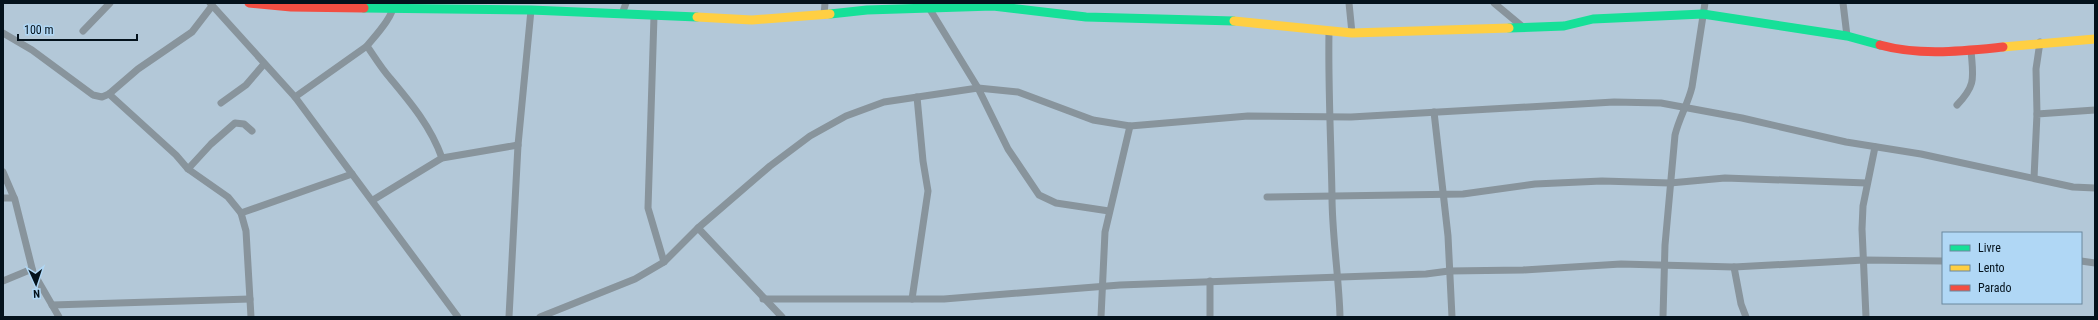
<svg xmlns="http://www.w3.org/2000/svg" width="2098" height="320" viewBox="0 0 2098 320" font-family="'Roboto Condensed',sans-serif">
	<style>
		.lines { fill: none; stroke-linecap: round; stroke-linejoin: round }
		.street { stroke: #88949c; stroke-width: 7 }
		.fast { stroke: #16e098; stroke-width: 9 }
		.slow { stroke: #ffcf43; stroke-width: 9 }
		.jam { stroke: #f24e42; stroke-width: 9 }
	</style>
	<rect width="100%" height="100%" fill="#b3c8d8"/>
	<g class="lines">
		<!-- street -->
		<g class="street">
			<path d="M210 3 295 97 458 317"/>
			<path d="M394 3C394 16 375 36 367 46 374 56 381 68 390 78 411 103 431 127 442 158"/>
			<path d="M926 3 978 88 1008 149 1039 195 1056 203 1109 211"/>
			<path d="M1349 3 1352 33"/>
			<path d="M1494 3 1524 28"/>
			<path d="M1843 3 1847 36"/>
			<path d="M622 14 626 3"/>
			<path d="M824 15 825 3"/>
			<path d="M654 16 648 208 664 262"/>
			<path d="M83 31 110 3"/>
			<path d="M1329 32C1328 86 1331 141 1332 196 1332 236 1339 277 1340 317"/>
			<path d="M3 33 32 50 93 95 102 97 109 94 138 69 192 32 212 6"/>
			<path d="M109 94 176 155 188 169 228 197 241 213 246 231 251 317"/>
			<path d="M295 97 367 46"/>
			<path d="M221 103 246 85 264 64"/>
			<path d="M1957 105C1977 84 1973 77 1971 50"/>
			<path d="M1434 112 1448 236 1452 317"/>
			<path d="M2037 114 2036 69 2040 42"/>
			<path d="M188 169 211 144 235 123 244 124 252 131"/>
			<path d="M3 172 15 200 33 272 59 317"/>
			<path d="M2034 178 2037 114 2095 110"/>
			<path d="M1267 197 1463 194 1535 184 1602 181 1670 183 1725 178 1867 183"/>
			<path d="M3 198H14"/>
			<path d="M373 200 442 158 518 145"/>
			<path d="M241 213 352 174"/>
			<path d="M698 228 782 317"/>
			<path d="M2081 261 2095 263"/>
			<path d="M1734 267 1741 304 1746 317"/>
			<path d="M3 281 32 269"/>
			<path d="M763 299H944L1120 285 1426 274 1449 271 1523 270 1621 264 1734 267 1864 260 1943 261"/>
			<path d="M912 299 928 191 923 161 917 97"/>
			<path d="M52 305 250 299"/>
			<path d="M509 317 518 145 531 10"/>
			<path d="M540 317 635 279 664 262 698 228 770 166 810 136 846 116 884 102 978 88 1018 92 1093 120 1130 126 1248 116 1351 117 1614 102 1661 103 1742 118 1846 142 1921 154 2073 187 2095 188"/>
			<path d="M1101 317 1105 232 1130 126"/>
			<path d="M1210 317V281"/>
			<path d="M1663 317 1665 245 1675 135C1679 118 1688 104 1692 87L1705 3"/>
			<path d="M1866 317 1862 229 1863 206 1875 147"/>
		</g>
		<!-- fast -->
		<g class="fast">
			<path d="M364 8 531 10 697 17"/>
			<path d="M830 14 867 10 993 6 1086 17 1234 21"/>
			<path d="M1509 28 1564 26 1593 19 1703 14 1847 36 1880 45"/>
		</g>
		<!-- slow -->
		<g class="slow">
			<path d="M697 17 752 20 830 14"/>
			<path d="M1234 21 1352 33 1509 28"/>
			<path d="M2003 47 2095 39"/>
		</g>
		<!-- jam -->
		<g class="jam">
			<path d="M249 3 291 7 364 8"/>
			<path d="M1880 45C1920 56 1962 51 2003 47"/>
		</g>
	</g>
	<!-- border -->
	<rect width="2098" height="320" fill="none" stroke="#04121c" stroke-width="8"/>
	<!-- legend -->
	<rect x="1942" y="232" width="140" height="72" fill="#b0d7f5" stroke="#6b889e"/>
	<rect x="1950" y="245" width="20" height="6" fill="#16e098" stroke="#6b889e"/>
	<text x="1978" y="252" font-size="12" fill="#04121c">Livre</text>
	<rect x="1950" y="265" width="20" height="6" fill="#ffcf43" stroke="#6b889e"/>
	<text x="1978" y="272" font-size="12" fill="#04121c">Lento</text>
	<rect x="1950" y="285" width="20" height="6" fill="#f24e42" stroke="#6b889e"/>
	<text x="1978" y="292" font-size="12" fill="#04121c">Parado</text>
	<!-- north arrow -->
	<g transform="translate(36 284) rotate(177)" stroke="#b0d7f5" stroke-width="3" paint-order="stroke">
	<path d="M0-3L7 15L0 10L-7 15Z" fill="#04121c"/>
	<text y="-6" font-size="11" font-weight="bold" text-anchor="middle" fill="#04121c">N</text>
	</g>
	<!-- scale -->
	<path d="M18 34v6h119v-6" fill="none" stroke="#04121c" stroke-width="2"/>
	<text x="24" y="34" font-size="12" fill="#04121c" stroke="#b0d7f5" stroke-width="3" paint-order="stroke">100 m</text>
</svg>
